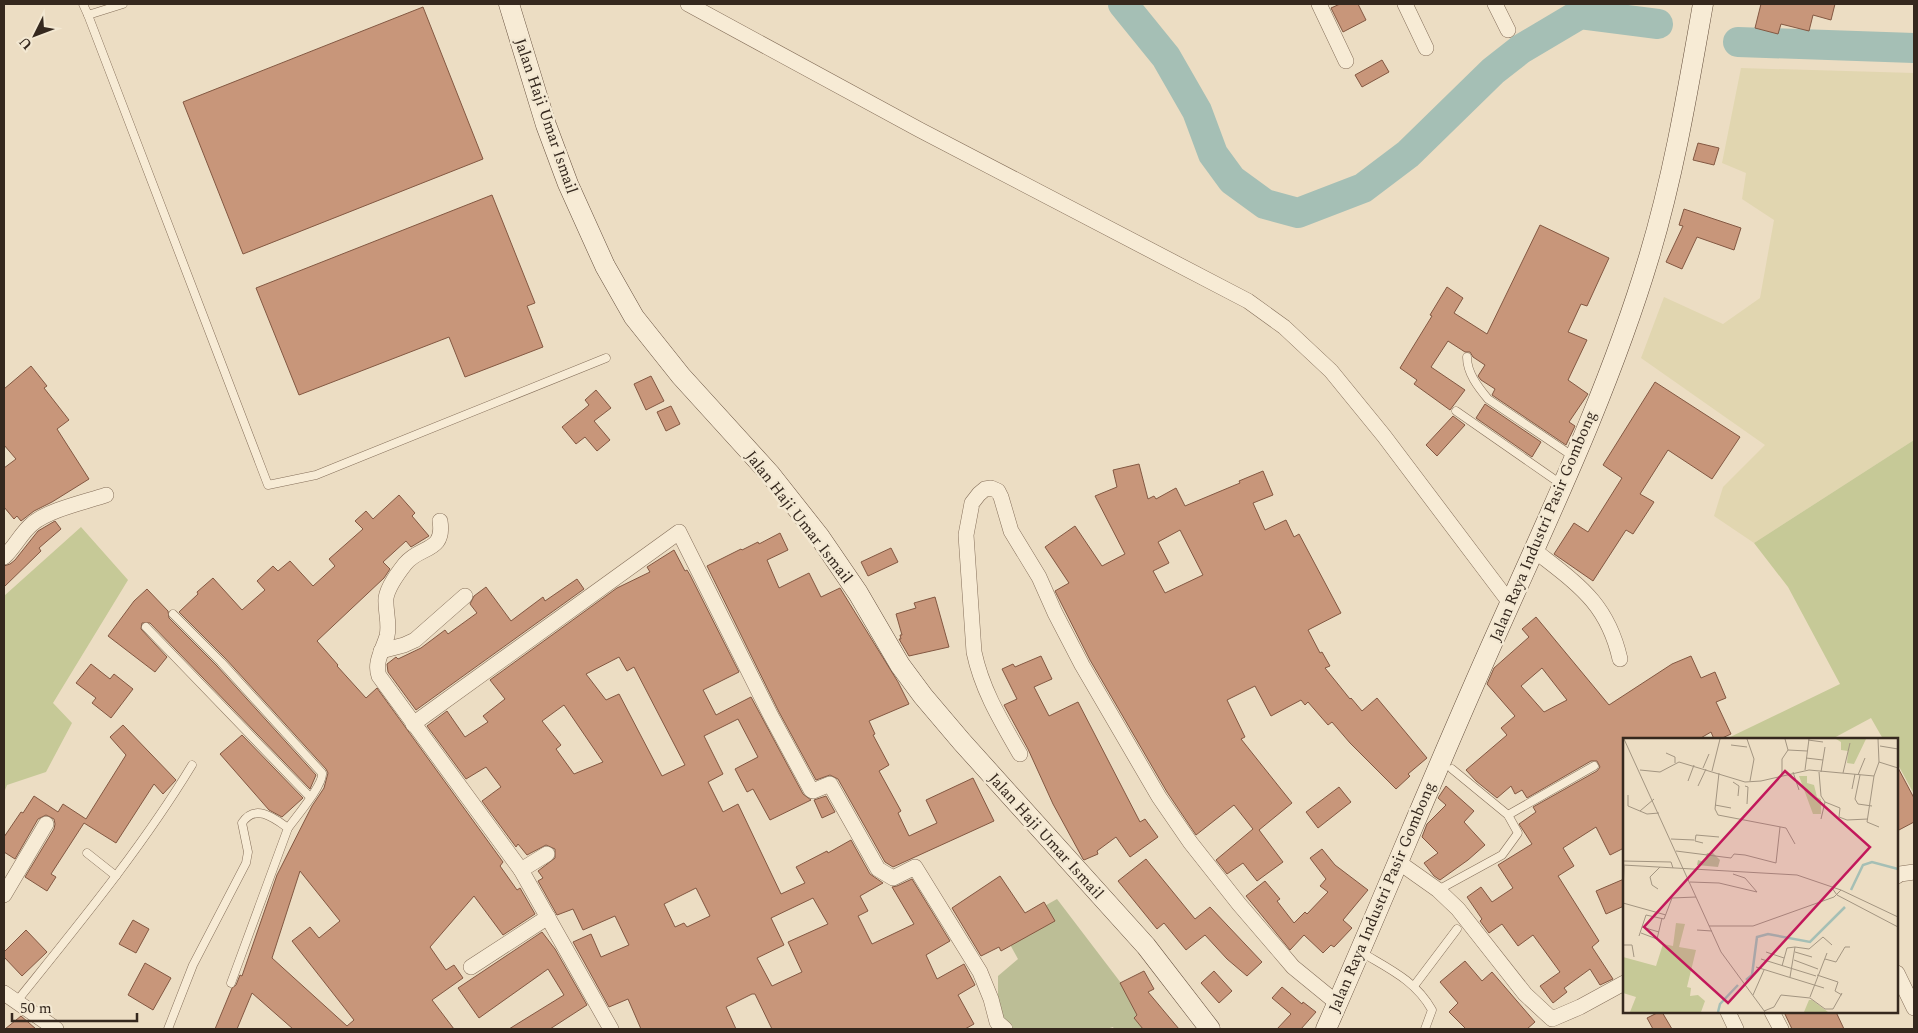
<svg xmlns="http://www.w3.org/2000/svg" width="1918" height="1033" viewBox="0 0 1918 1033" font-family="Spectral,serif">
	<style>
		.farmland { fill: #e1d6b0 }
		.green { fill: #c6c997 }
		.cemetery { fill: #bcbe96 }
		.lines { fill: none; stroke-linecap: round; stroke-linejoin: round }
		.river { stroke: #a5bfb5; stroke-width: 30 }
		.building { fill: #c8967a; stroke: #835842; fill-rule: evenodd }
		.lane-casing { stroke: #856f5a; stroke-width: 9 }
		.street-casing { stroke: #856f5a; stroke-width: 16 }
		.secondary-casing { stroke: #66503e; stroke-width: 21 }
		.lane { stroke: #f7ebd5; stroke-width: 8 }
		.street { stroke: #f7ebd5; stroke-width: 15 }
		.secondary { stroke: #f7ebd5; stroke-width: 20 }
		.labels { text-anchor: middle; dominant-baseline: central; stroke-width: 5; stroke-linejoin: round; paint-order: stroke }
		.street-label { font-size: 16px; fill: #35281e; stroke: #f3e8d2 }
		.inset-river { fill: none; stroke: #a5bfb5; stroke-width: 2.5 }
		.inset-road { fill: none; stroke: #a39581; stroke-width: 1 }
		.view { fill: #c2185b; fill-opacity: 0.15; stroke: #c2185b; stroke-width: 2.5 }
		.inset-edge { fill: none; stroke: #35281e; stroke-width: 2.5 }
	</style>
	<rect width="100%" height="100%" fill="#ecddc3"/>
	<!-- farmland -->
	<path class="farmland" d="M1741 68 1914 73V440L1754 543 1714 516 1723 487 1765 445 1641 358 1664 297 1723 324 1760 298 1774 220 1742 199 1746 173 1722 163Z"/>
	<!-- green -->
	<g class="green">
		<path d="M1914 440V794L1897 763V739H1883L1871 718 1832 739H1726L1840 684 1788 587 1754 543Z"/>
		<path d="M81 527 128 580 53 703 72 723 46 772 7 785 4 793V596Z"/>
	</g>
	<!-- cemetery -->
	<path class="cemetery" d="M1057 899 1156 1029H1114L1113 1027 1106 1029H1012L998 1014V976L1018 959 1002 930Z"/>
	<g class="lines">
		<!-- river -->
		<g class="river">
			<path d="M1123 4 1166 57 1197 111 1213 154 1232 180 1265 204 1298 213 1363 188 1408 154 1493 71 1521 49 1580 14 1658 24"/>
			<path d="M1738 42 1914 48"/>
		</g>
	</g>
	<!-- building -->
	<g class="building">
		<path d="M1340 4H1358L1366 20 1343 32 1331 8Z"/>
		<path d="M1761 4H1835L1831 20 1813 15 1809 31 1781 24 1778 34 1755 28Z"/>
		<path d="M423 7 483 159 243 254 183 102Z"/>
		<path d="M1382 60 1389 72 1362 87 1355 75Z"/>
		<path d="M1698 143 1719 148 1714 165 1693 160Z"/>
		<path d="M492 195 535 303 527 306 543 347 465 377 449 337 299 395 256 288Z"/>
		<path d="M1684 209 1741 228 1734 250 1697 237 1682 269 1666 262 1683 226 1679 225Z"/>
		<path d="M1540 225 1609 258 1587 306 1581 304 1568 332 1587 340 1568 380 1588 394 1569 422 1575 426 1566 445 1492 395 1495 389 1481 380 1478 376 1485 365 1473 357 1470 352H1465L1448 341 1431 367 1465 390 1450 410 1414 384 1417 380 1400 368 1432 316 1430 315 1447 287 1463 298 1454 313 1487 334Z"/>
		<path d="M31 366 47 386 44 388 69 420 57 429 89 479 52 502 34 511 21 521 17 516 14 519 4 507V468L16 459 4 445V389Z"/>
		<path d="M651 376 664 401 646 410 634 384Z"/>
		<path d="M1655 382 1740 437 1712 479 1668 450 1640 494 1654 502 1633 534 1626 530 1593 581 1554 554 1574 523 1588 532 1622 478 1603 465Z"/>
		<path d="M596 390 611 408 594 421 610 440 597 451 585 437 576 444 562 427 589 405 585 400Z"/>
		<path d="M1485 404 1541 442 1532 457 1476 418Z"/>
		<path d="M671 406 680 424 666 431 657 412Z"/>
		<path d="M1453 416 1465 425 1437 456 1426 445Z"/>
		<path d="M1139 464 1148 499 1154 496 1156 499 1176 488 1185 506 1240 483 1239 481 1263 471 1273 495 1253 503 1265 530 1286 520 1294 537 1299 534 1341 613 1308 630 1320 653 1322 652 1330 666 1325 668 1350 699 1351 698 1362 711 1377 698 1427 758 1408 774 1410 776 1396 789 1350 743 1332 722 1328 725 1308 702 1305 705 1301 700 1271 716 1255 686 1227 700 1245 737 1241 739 1292 803 1259 830 1283 862 1257 881 1243 863 1227 874 1216 860 1253 829 1234 805 1196 835 1167 792 1090 660 1055 591 1069 583 1045 547 1075 526 1102 566 1125 554 1095 496 1117 487 1113 470ZM1180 530 1203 575 1165 593 1153 571 1169 563 1158 542Z"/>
		<path d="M399 495 415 513 412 516 429 536 411 547 406 541 383 562 390 569 384 578 317 641 338 665 337 666 366 698 377 688 503 862 500 866 517 890 520 888 535 914 503 935 474 896 430 947 446 970 454 965 463 978 432 1000 454 1029H293L252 993 237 1029H215L232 988 236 985 240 975 242 976 277 875 312 806 324 788 328 773 326 769 225 658 179 612 198 594 197 592 213 578 242 610 265 590 257 581 273 566 278 571 290 561 313 586 335 566 329 559 363 529 355 521 366 511 373 519ZM300 871 340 921 319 938 310 927 292 941 354 1020 347 1026 272 958Z"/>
		<path d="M55 521 61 529 39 548 41 551 4 587V566L10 564 15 560 38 531Z"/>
		<path d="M780 533 788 550 767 560 779 588 809 573 821 597 840 588 898 682 909 704 869 721 875 734 873 735 889 765 879 771 901 811 898 813 909 836 937 823 926 800 973 778 994 821 893 867 885 862 838 779 830 775 816 780 779 712 707 566 741 549 742 550 758 542 759 544Z"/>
		<path d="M891 548 898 562 868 576 861 562Z"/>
		<path d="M674 550 685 571 687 570 690 575 739 672 703 690 716 715 751 697 803 794 811 800 770 820 753 789 747 792 735 769 758 757 738 719 704 736 723 774 708 782 723 812 738 804 781 894 805 883 796 867 827 851 828 853 851 840 870 874 883 883 860 896 868 911 858 916 872 944 914 924 892 887 897 886 912 879 950 941 926 955 937 979 964 964 975 985 958 995 974 1024 965 1029H772L755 994H752L726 1007 736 1029H641L628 999 609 1007 573 942 591 934 601 957 629 945 615 916 583 930 573 909 557 915 538 881 543 878 538 871 555 858V849L546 845 527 855 518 844 516 847 482 801 501 787 486 767 466 779 427 726 447 711 465 737 488 722 483 716 505 699 490 680 617 588 650 572 647 567ZM619 657 627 671 634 667 685 765 662 776 619 694 606 700 586 674ZM564 705 603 762 574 774 556 749 561 745 542 721ZM696 888 710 916 687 927 684 923 675 927 664 904ZM813 898 828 924 788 942 802 972 772 986 757 958 784 945 771 918Z"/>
		<path d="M577 579 584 589 416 710 388 672 387 664 396 657 398 659 421 648 445 630 448 634 477 613 470 604 474 596 486 587 511 621 543 597 545 601Z"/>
		<path d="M147 589 168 611 169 618 217 666 316 775 310 789 150 623H142L141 629 167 657 155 672 108 636 134 601Z"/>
		<path d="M935 597 949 647 909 656 899 639H901L900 635H902L896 614 916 608 914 603Z"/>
		<path d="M1536 617 1609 705 1672 664 1691 656 1701 678 1715 672 1726 698 1716 702 1731 734 1720 739H1714L1711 732 1699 739H1624V848L1610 855 1596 827 1563 848 1574 866 1558 876 1599 941 1592 947 1613 979 1600 985 1590 969 1564 988 1567 992 1553 1003 1540 986 1560 972 1533 935 1518 946 1502 924 1489 933 1480 921 1482 919 1467 897 1481 887 1492 902 1513 888 1498 865 1532 844 1519 824 1536 812 1533 807 1597 771 1600 767 1597 761H1591L1527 798 1522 790 1515 794 1511 786 1497 798 1476 781 1466 770 1507 735 1501 728 1515 716 1487 684 1494 668 1529 637 1522 629ZM1542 668 1567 700 1544 712 1521 686Z"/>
		<path d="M1041 656 1052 679 1034 687 1049 716 1078 702 1140 822 1145 819 1158 837 1130 857 1116 837 1097 851 1098 854 1084 860 1083 859 1053 804 1028 749 1004 705 1017 699 1002 669 1013 664 1015 667Z"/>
		<path d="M91 664 110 679 114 674 133 689 111 718 92 703 96 698 76 683Z"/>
		<path d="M123 725 176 780 163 794 154 784 116 843 84 823 51 874 56 877 47 891 25 877 54 829 55 824 54 819 46 815 38 819 15 859 4 852V837L21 812 23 813 34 796 58 812 63 804 86 819 126 755 110 737Z"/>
		<path d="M242 735 303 798 282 817 269 810 220 754Z"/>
		<path d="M1897 766 1914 798V822L1897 831Z"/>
		<path d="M1446 786 1474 811 1464 822 1485 845 1468 860 1440 880 1434 876 1424 863 1438 853 1422 837 1427 824 1446 805 1438 798Z"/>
		<path d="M1339 787 1351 802 1318 828 1306 812Z"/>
		<path d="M826 796 835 812 822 818 814 800Z"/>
		<path d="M1322 849 1335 865 1368 890 1343 920 1352 928 1334 947 1331 945 1323 953 1304 935 1290 950 1246 896 1265 881 1280 899 1277 901 1294 923 1305 912 1307 914 1328 892 1320 886 1326 879 1310 858Z"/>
		<path d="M1146 859 1195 919 1210 907 1262 962 1247 976 1227 959 1205 935 1186 950 1164 923 1157 929 1118 881Z"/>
		<path d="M1000 876 1025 913 1044 902 1055 921 1001 951 999 947 981 956 952 908Z"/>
		<path d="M1624 879V906L1606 914 1596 891Z"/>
		<path d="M133 920 149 929 136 953 119 944Z"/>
		<path d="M26 930 47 952 22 976 4 957V952Z"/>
		<path d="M542 932 555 949 587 1005 550 1029H509L564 995 548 969 479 1018 458 988Z"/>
		<path d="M1465 961 1482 981 1492 972 1535 1022 1527 1029H1466L1449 1012 1458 1003 1440 982Z"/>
		<path d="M145 963 171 978 153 1010 128 995Z"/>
		<path d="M1144 971 1154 989 1148 992 1179 1029H1143L1134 1018 1137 1015 1120 983Z"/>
		<path d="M1214 971 1232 991 1219 1003 1201 983Z"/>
		<path d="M1282 987 1302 1004 1303 1002 1316 1012 1301 1029H1277L1291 1014 1272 998Z"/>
		<path d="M1659 1012H1662L1672 1029H1653L1647 1018Z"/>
		<path d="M1784 1012H1836L1844 1029H1792Z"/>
		<path d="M21 1016 36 1029H5Z"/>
	</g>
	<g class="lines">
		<!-- lane casing -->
		<g class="lane-casing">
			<g id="lane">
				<path d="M83 4 88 15 123 4"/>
				<path d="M88 15 268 485 316 475 606 358"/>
				<path d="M1467 357C1467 373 1478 387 1488 399L1574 457"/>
				<path d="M1456 411 1561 484"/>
				<path d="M173 614 221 662 322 773C324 784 296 817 288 828"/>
				<path d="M146 627 310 797"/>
				<path d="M1508 815 1594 766"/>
				<path d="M87 853 116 876"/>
				<path d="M1438 890 1502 855 1518 833 1508 815 1452 769"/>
				<path d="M1361 952C1389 969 1415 980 1432 1010L1425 1029"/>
				<path d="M1414 986 1457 929"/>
				<path d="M17 1001C78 925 141 849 192 765"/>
				<path d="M168 1029 193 965 246 863 248 852 242 823C255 803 274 818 288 828L231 983"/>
			</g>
		</g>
		<!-- street casing -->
		<g class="street-casing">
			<g id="street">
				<path d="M688 4 920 130 1248 301 1284 327 1331 371 1384 436 1510 603"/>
				<path d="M1319 4 1346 61"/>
				<path d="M1405 4 1426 48"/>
				<path d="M1495 4 1508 30"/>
				<path d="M440 521C445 553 420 545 405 564 398 573 388 586 386 598 385 611 390 623 387 636 383 650 374 662 379 676L521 870 611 1029"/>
				<path d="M1534 550C1577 584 1607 602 1620 659"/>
				<path d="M4 557C15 547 21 533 32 524 48 510 85 502 106 495"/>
				<path d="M381 651 404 645 415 640 465 596"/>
				<path d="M413 724 679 532 771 716 811 790 813 791 830 784 878 869 893 878 915 867 980 972 991 999 997 1022 1005 1029"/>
				<path d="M1020 754C1001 721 982 690 974 652L966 535 972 503 979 494 985 489 991 488 998 491 1001 497 1011 531 1039 577 1055 613 1082 665 1159 797 1190 842 1239 904 1276 947 1293 967 1337 1003"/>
				<path d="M1397 861 1438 890 1458 909 1525 994 1552 1019 1580 1007 1624 983"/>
				<path d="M521 870 547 854"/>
				<path d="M1897 876 1900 874 1914 872"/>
				<path d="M4 895 46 824"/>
				<path d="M471 967 548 917"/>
				<path d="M1897 973 1914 1008"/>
				<path d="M4 993 56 1029"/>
				<path d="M1728 1012 1736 1029"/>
				<path d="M1772 1012 1781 1029"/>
			</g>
		</g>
		<!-- secondary casing -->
		<g class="secondary-casing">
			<g id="secondary">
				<path d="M509 4 546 125 568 184 605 266 634 317 681 376 770 474 819 536 858 593 900 665 923 696 962 742 1146 946 1210 1029"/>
				<path d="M1326 1029C1381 905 1432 779 1487 655 1545 524 1608 394 1649 257 1674 174 1688 89 1703 4"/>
			</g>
		</g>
		<!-- lane -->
		<use href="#lane" class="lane"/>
		<!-- street -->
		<use href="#street" class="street"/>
		<!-- secondary -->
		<use href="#secondary" class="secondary"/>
	</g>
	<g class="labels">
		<!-- street labels -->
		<g class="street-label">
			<text transform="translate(546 116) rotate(71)">Jalan Haji Umar Ismail</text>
			<text transform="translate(799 517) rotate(52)">Jalan Haji Umar Ismail</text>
			<text transform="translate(1543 526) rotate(-67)">Jalan Raya Industri Pasir Gombong</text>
			<text transform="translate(1046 836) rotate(48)">Jalan Haji Umar Ismail</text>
			<text transform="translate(1382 897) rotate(-67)">Jalan Raya Industri Pasir Gombong</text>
		</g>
	</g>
	<!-- overview -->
	<g transform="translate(1623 738)">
		<rect width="275" height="275" fill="#ecddc3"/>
		<path d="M213 1H243L231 26 224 25 225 13 218 12V4ZM176 38H184V45L191 47 194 59 198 61V76H190ZM53 185 62 186 56 209 73 212 64 249 68 250 67 258 75 257 82 263 78 274H7L13 259 0 255V219L33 228 40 206 50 208ZM186 262H189L205 274H181Z" fill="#c6c997"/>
		<path d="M84 115H90L97 122 95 129 74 127 75 122 81 124Z" fill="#bcbe96"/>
		<path class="inset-river" d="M228 152 240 127 249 124 275 131M123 242 129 237 134 199 145 196 187 204 222 169M95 274 97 266 115 247"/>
		<path class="inset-road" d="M1 1 98 214 142 274M124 1 131 21 127 43M185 2 200 4M108 7 124 9M257 8 275 11M165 12 184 13M43 15 52 19V25M183 20 200 22M256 24 275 30M80 30 86 16M17 32 37 34 56 24 122 44 138 43 186 32 251 38 256 24 255 1M182 32 186 1M89 33 97 1M170 34 176 52M196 34 198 58 202 64 217 70 216 79 224 82 245 81M198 34 202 9M96 35 92 71 95 77 163 90 172 106M220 35 227 5M159 37V21L165 12 162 1M235 37 242 20M237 37 232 61 235 66 249 68M251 38 244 84 256 89M65 43 71 27M110 44 116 48 115 58M75 48 83 31M122 48 125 49 124 66M229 51 232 36M5 57V68L24 76 36 75M92 67 108 70M17 73 31 61M198 81 202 64M48 101 71 102M80 105 72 103 73 97 96 99M53 113 108 120 111 116 122 117 153 125 157 89M0 123 48 124 50 130M0 127 174 137 218 152 275 179M110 136 122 140 134 154M67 144 96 145 134 154M209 150 214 157 275 189M35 151 29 147 27 139 37 129M0 158 1 128M0 165 43 177M86 188H130L211 159 218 152M19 189 36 194M74 192 89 193M18 195 34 201 39 180M16 198 23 177 41 181 49 160 73 159M0 207H9L11 219M172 209 186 211 200 199 209 207M143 214 161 220M172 214 189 219M138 221 193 238M202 221 213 224 222 209H227M171 222 195 231M159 228 164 210 172 209 167 239M133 229 201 250M194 237 215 244 212 253 219 257M130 257 141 232M187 259 204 215M141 273 151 269 158 257 187 260 202 271H210L219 255"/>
		<path class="view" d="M162 33 247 109 105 265 21 189Z"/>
		<rect width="275" height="275" class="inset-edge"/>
	</g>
	<!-- border -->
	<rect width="1918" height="1033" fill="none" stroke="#35281e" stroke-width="10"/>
	<!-- north arrow -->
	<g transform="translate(35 35) rotate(228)" stroke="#f3e8d2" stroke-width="4" paint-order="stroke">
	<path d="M0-4L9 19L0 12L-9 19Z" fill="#35281e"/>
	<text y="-8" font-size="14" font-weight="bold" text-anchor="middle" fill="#35281e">U</text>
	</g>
	<!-- scale -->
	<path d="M12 1013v8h125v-8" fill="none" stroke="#35281e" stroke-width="2.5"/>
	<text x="20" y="1013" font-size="15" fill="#35281e" stroke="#f3e8d2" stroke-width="4" paint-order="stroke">50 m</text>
</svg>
